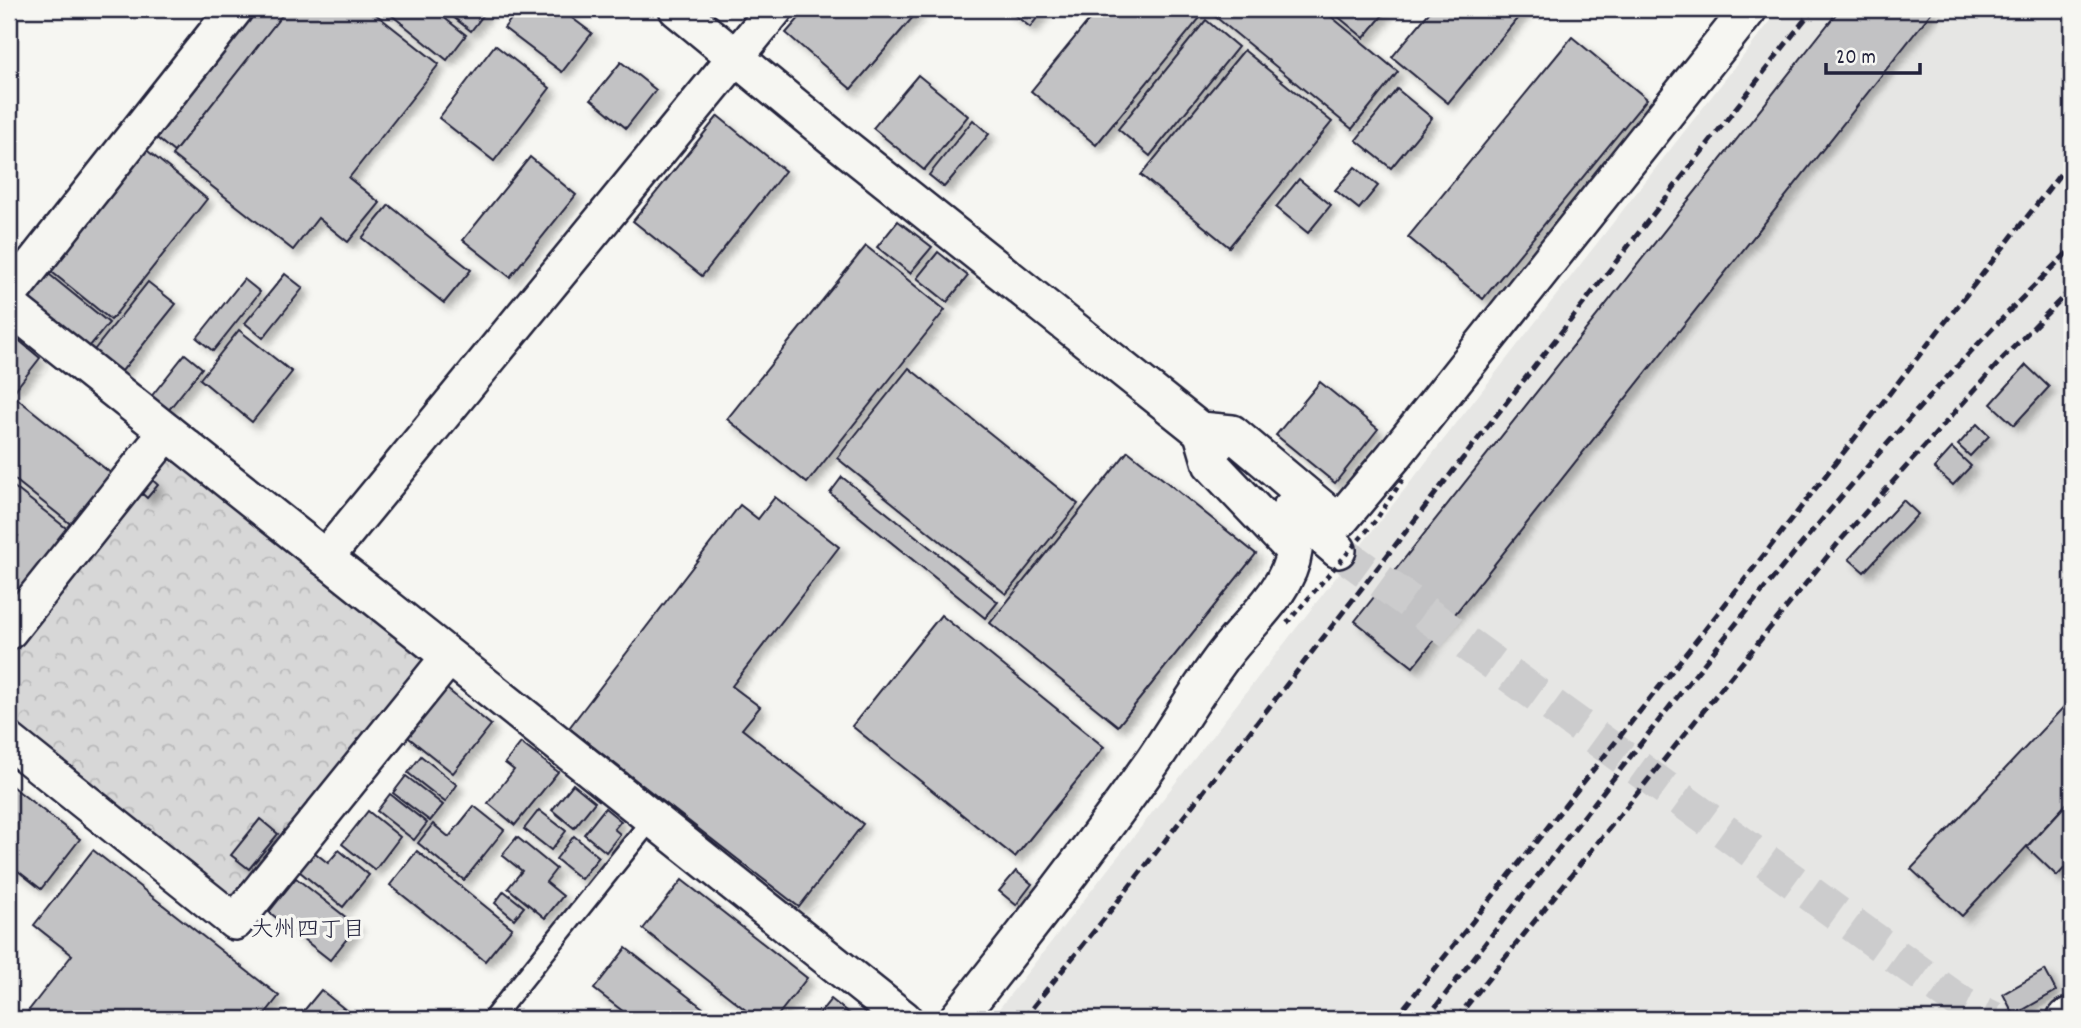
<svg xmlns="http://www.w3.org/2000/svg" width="2081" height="1028" viewBox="0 0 2081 1028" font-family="Dekko,'Klee One',sans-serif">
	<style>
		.built { fill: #e6e6e4 }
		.park { fill: url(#park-crowns); stroke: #7c7c89; stroke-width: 2 }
		.building { fill: #c2c2c4; stroke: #22223b; stroke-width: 2; filter: url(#shadow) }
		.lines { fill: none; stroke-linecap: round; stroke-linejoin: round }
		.minor-tunnel { stroke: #cccccd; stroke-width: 35; stroke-dasharray: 35 18; stroke-linecap: butt }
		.service-casing { stroke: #22223b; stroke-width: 23 }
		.minor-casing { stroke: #22223b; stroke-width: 40 }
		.tertiary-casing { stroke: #22223b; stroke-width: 44 }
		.service { stroke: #f6f6f2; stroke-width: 18 }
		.minor { stroke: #f6f6f2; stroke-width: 35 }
		.tertiary { stroke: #f6f6f2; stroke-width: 38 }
		.rail { stroke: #22223b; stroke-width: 5; stroke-dasharray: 10 5; stroke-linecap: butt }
		.path-bridge { stroke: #22223b; stroke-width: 4.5; stroke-dasharray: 5 5; stroke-linecap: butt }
		.labels { text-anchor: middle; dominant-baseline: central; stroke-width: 7; stroke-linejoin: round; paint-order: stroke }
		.neighbourhood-label { font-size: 23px; fill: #22223b; stroke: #f6f6f2 }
	</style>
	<defs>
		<pattern id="park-crowns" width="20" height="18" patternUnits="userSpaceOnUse" patternTransform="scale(1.75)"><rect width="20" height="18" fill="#d7d7d7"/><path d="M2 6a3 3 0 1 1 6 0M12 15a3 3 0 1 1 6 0" fill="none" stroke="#b8b8b9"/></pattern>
		<filter id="shadow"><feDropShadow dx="6" dy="6" stdDeviation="3.5" flood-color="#0004"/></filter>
	</defs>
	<rect width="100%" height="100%" fill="#f6f6f2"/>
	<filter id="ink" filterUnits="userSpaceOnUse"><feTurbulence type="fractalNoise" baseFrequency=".0143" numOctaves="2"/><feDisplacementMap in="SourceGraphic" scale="14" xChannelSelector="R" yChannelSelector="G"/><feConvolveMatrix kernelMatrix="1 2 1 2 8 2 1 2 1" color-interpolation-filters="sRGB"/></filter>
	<g filter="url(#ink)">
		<!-- built -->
		<path class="built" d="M1780 9H2072V988L2022 1019H991Z"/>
		<!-- park -->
		<path class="park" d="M174 456 425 657 424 676 228 904 9 727V646L155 459Z"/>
		<!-- building -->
		<g class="building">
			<path d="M253 9H275L283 15 174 152 153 135Z"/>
			<path d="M287 9H369L439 64 349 178 380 203 348 242 318 218 293 250 172 155Z"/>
			<path d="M384 9H433L466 35 447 60Z"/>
			<path d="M443 9H488L471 31Z"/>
			<path d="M519 9H560L592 33 562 72 504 28Z"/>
			<path d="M807 9H920L851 89 786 33Z"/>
			<path d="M1007 9H1044L1030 27Z"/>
			<path d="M1098 9H1199L1204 13 1096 145 1031 91Z"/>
			<path d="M1206 9H1322L1398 72 1352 129Z"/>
			<path d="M1331 9H1388L1364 38 1330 10Z"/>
			<path d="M1432 9H1525L1448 103 1392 57Z"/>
			<path d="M1840 9H1934L1413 667 1355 621Z"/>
			<path d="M1206 20 1238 47 1150 156 1118 129Z"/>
			<path d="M1572 37 1647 99 1483 299 1408 237Z"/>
			<path d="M495 45 550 88 494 161 439 118Z"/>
			<path d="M1244 50 1332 122 1229 247 1141 175Z"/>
			<path d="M621 62 656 90 626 128 591 99Z"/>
			<path d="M918 75 968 116 924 170 873 128Z"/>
			<path d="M1397 89 1432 118 1391 168 1356 140Z"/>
			<path d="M718 116 785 171 702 276 633 221Z"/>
			<path d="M973 120 989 134 944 187 929 175Z"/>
			<path d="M138 143 207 199 111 320 42 264Z"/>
			<path d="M530 157 576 195 510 277 463 240Z"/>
			<path d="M1355 167 1378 186 1359 209 1335 190Z"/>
			<path d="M1299 179 1331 205 1308 233 1276 207Z"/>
			<path d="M389 205 471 270 444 303 362 238Z"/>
			<path d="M898 221 932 247 910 273 877 247Z"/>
			<path d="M866 246 945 310 807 483 727 419Z"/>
			<path d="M938 252 968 276 947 302 917 278Z"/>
			<path d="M39 266 109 323 85 352 23 302Z"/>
			<path d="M285 274 303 288 263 338 245 323Z"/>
			<path d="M244 279 260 292 213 351 197 338Z"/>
			<path d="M148 282 176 304 118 376 91 354Z"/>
			<path d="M239 330 292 372 252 422 200 379Z"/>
			<path d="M9 332 40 358 15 390 9 384Z"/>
			<path d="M185 354 202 368 167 412 150 398Z"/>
			<path d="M2026 365 2049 387 2014 425 1991 404Z"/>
			<path d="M909 368 1078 504 1006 594 837 458Z"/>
			<path d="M1320 382 1378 429 1335 483 1276 435Z"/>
			<path d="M9 392 113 475 73 526 9 475Z"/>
			<path d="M1977 424 1989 436 1970 456 1958 445Z"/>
			<path d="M1952 448 1971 466 1953 485 1934 468Z"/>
			<path d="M1128 451 1256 554 1118 726 990 623Z"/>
			<path d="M149 477 158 485 147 498 138 490Z"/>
			<path d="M842 477 998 602 985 618 830 493Z"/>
			<path d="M9 483 71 532 9 611V548L18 536 9 529Z"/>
			<path d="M775 497 839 547 732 686 760 707 742 729 863 824 799 907 569 728 740 505 758 519Z"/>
			<path d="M1903 500 1918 514 1864 572 1849 559Z"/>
			<path d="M941 615 1104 747 1015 857 852 726Z"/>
			<path d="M442 685 491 725 453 773 404 734Z"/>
			<path d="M2072 698V798L1962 916 1911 869Z"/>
			<path d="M521 743 558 772 515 825 488 803 514 770 505 763Z"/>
			<path d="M421 756 457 785 445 802 408 773Z"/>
			<path d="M406 776 443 805 430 821 393 793Z"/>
			<path d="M9 784 80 839 41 889 9 864Z"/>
			<path d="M573 784 595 802 574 828 552 810Z"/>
			<path d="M390 794 427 823 414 840 377 811Z"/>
			<path d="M2072 798V860L2057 876 2027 847Z"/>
			<path d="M474 806 504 830 464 880 418 843 433 824 449 837Z"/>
			<path d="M605 808 621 821 614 829 620 834 606 852 584 834Z"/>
			<path d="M539 810 566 831 551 850 524 829Z"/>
			<path d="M368 811 400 837 375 870 342 844Z"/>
			<path d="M260 819 278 834 249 869 231 855Z"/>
			<path d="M574 836 599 857 581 879 556 859Z"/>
			<path d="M517 837 556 869 546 882 563 896 545 918 508 888 522 871 502 855Z"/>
			<path d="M93 850 279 996 261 1019H22L72 955 34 925Z"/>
			<path d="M339 850 369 875 343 907 299 871 314 852 328 863Z"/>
			<path d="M417 851 512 928 485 961 390 885Z"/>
			<path d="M1016 871 1032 884 1016 905 999 891Z"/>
			<path d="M296 878 357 926 330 960 269 912Z"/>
			<path d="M682 880 807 978 775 1019H757L643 929Z"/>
			<path d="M504 891 524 907 514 919 495 903Z"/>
			<path d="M626 948 717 1019H633L594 989Z"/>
			<path d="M2045 970 2056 991 2014 1015 2003 994Z"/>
			<path d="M321 990 357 1019H297Z"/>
			<path d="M831 999 856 1019H815Z"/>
		</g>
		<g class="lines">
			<!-- minor-tunnel -->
			<path class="minor-tunnel" d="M1338 550 1962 1004 1994 1019"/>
			<!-- service casing -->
			<g class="service-casing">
				<path id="service" d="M492 1019 652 819"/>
			</g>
			<!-- minor casing -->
			<g class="minor-casing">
				<g id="minor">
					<path d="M677 9 836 140 1217 444"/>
					<path d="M9 295 235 9"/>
					<path d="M9 306 904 1019"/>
					<path d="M1290 509 1338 550"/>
					<path d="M325 558 775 9"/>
					<path d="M9 631 167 432"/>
					<path d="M9 741 235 922 449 657"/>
					<path d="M957 1019C1024 935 1090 849 1153 761 1177 726 1198 689 1224 655 1247 624 1289 591 1294 551L1211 464 1201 430 1232 433 1331 516 1341 519 1394 456 1749 9"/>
				</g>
			</g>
			<!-- tertiary casing -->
			<g class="tertiary-casing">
				<path id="tertiary" d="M2067 1019 2072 1017"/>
			</g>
			<!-- service -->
			<use href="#service" class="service"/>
			<!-- minor -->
			<use href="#minor" class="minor"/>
			<!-- tertiary -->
			<use href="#tertiary" class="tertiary"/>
			<!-- rail -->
			<g class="rail">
				<path d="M1023 1019 1104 919 1813 9"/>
				<path d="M1395 1019 1742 583 2072 159"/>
				<path d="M1426 1019C1633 756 1832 483 2072 248"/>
				<path d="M1456 1019 1839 542 2004 357 2072 288"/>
			</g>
			<!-- path-bridge -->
			<path class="path-bridge" d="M1287 623 1376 520 1403 479"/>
		</g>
	</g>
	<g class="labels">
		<!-- neighbourhood labels -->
		<g class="neighbourhood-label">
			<text x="308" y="931">大州四丁目</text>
		</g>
	</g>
	<!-- margin -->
	<rect width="2081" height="1028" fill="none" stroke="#f6f6f2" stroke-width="35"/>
	<rect x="18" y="18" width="2046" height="993" fill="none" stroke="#22223b" stroke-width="2.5" filter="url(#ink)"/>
	<!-- scale -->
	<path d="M1826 63v10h94v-10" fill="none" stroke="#22223b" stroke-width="3.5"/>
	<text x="1836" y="63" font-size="21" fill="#22223b" stroke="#f6f6f2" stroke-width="5" paint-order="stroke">20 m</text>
</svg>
